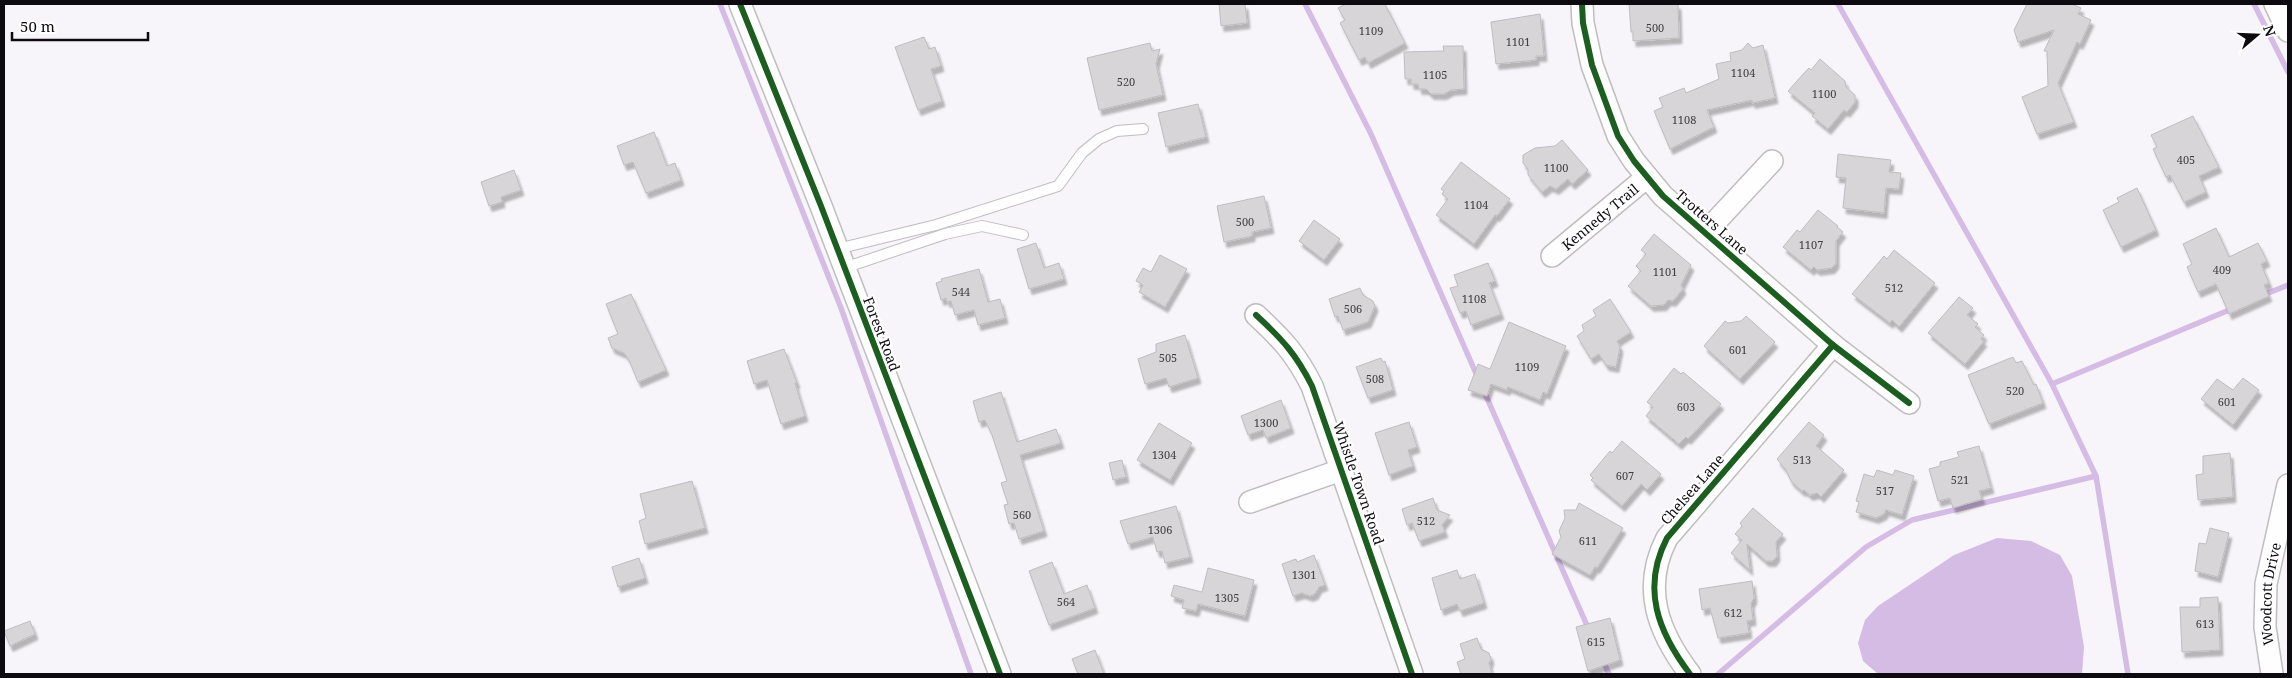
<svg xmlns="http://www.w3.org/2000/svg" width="2292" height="678" viewBox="0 0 2292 678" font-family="'Noto Serif',serif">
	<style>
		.water { fill: #d5bce5 }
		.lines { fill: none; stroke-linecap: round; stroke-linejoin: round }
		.stream { stroke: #d5bce5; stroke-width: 5.5 }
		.building { fill: #d7d5d8; stroke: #bfbcc1; filter: url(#shadow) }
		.lane-casing { stroke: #c0bdc1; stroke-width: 12 }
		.street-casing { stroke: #c0bdc1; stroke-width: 24 }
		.lane { stroke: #fefefe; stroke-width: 10 }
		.street { stroke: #fefefe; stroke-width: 21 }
		.cycleway-casing { stroke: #fff; stroke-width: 9 }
		.cycleway { stroke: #1b5e20; stroke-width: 6 }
		.labels { text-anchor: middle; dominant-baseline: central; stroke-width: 4.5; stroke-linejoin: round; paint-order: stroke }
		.number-label { font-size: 11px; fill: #403e41 }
		.street-label { font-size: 14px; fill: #0d0b0f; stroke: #fff }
	</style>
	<defs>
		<filter id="shadow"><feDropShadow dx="3" dy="5.5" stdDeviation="1" flood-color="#0004"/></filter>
	</defs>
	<rect width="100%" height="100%" fill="#f8f5fa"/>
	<!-- water -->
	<path class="water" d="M1997 538 2031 541 2060 555 2072 576 2084 647 2082 674H1878L1863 661 1858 643 1865 620 1878 606 1954 555Z"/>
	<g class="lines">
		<!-- stream -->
		<g class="stream">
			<path d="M720 4 841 308 971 674"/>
			<path d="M1305 4 1371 134 1478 378"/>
			<path d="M1838 4 2052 384 2096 476 2128 674"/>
			<path d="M2254 4 2288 72"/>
			<path d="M2261 296 2288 285"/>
			<path d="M2052 384 2234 308"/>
			<path d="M1483 389 1589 630"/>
			<path d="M1602 659 1609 674"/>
			<path d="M1718 674 1866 547 1912 520 2096 476"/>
		</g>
	</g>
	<!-- building -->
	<g class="building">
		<path d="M1219 4H1245L1247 23 1221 26Z"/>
		<path d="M1346 4H1385L1405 43 1368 63 1365 57 1359 60 1340 23 1345 20 1338 8Z"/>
		<path d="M1629 4H1678L1679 38 1633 41V32H1631Z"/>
		<path d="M2027 4H2072L2081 8 2078 14 2091 20 2080 44 2077 42 2058 83 2074 122 2037 134 2022 97 2048 86 2047 51H2044L2054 30 2018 42 2014 30Z"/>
		<path d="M1540 14 1544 56H1536V60L1496 64 1491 22Z"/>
		<path d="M924 37 929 49 935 47 941 66 931 69 942 101 918 110 895 47Z"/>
		<path d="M1150 43 1152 51 1160 49 1156 64 1163 95 1099 110 1087 58Z"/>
		<path d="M1748 43 1753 48 1763 45 1775 98 1752 103V100L1707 110 1714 127 1670 149 1654 111 1663 107 1659 98 1684 88 1686 93 1719 79 1716 64 1731 61 1730 53 1742 50Z"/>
		<path d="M1443 46H1463L1464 89 1451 90 1444 94H1431L1426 89H1419L1418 84H1411V79H1405L1404 52 1444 51Z"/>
		<path d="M1820 59 1845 81 1846 87 1855 95V102L1847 112 1844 110 1828 129 1812 116 1815 113 1788 91 1805 72 1809 68 1811 70Z"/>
		<path d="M1198 104 1206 137 1166 147 1158 113Z"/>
		<path d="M2193 116 2219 167 2199 176 2206 192 2184 202 2170 175 2166 177 2153 149 2157 147 2151 135Z"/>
		<path d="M654 132 667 166 675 163 681 180 646 193 633 162 624 165 617 146Z"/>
		<path d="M1562 140 1588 170 1572 184 1568 179 1556 189 1550 186 1542 192 1528 175V169L1523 163V155L1535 148 1555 146Z"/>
		<path d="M1838 154 1891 160 1889 172 1901 173 1899 189 1886 188 1884 213 1843 208 1846 178 1836 177Z"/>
		<path d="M1461 162 1510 199 1497 216 1495 215 1474 244 1436 215 1448 199 1442 194 1444 191 1441 189Z"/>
		<path d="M514 170 521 190 501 197 502 202 489 206 481 182Z"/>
		<path d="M2137 188 2156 230 2121 247 2103 210 2119 202 2117 198Z"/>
		<path d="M1264 196 1271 228 1252 232V236L1224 242 1217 206Z"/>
		<path d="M1818 210 1838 226 1837 227 1843 232 1836 241V263L1832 268 1817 270 1814 267 1811 270 1783 247 1797 230 1800 232Z"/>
		<path d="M1314 220 1340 239 1324 260 1299 241Z"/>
		<path d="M2216 228 2229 257 2258 243 2267 261 2261 264 2269 283 2264 285 2269 296 2229 314 2216 284 2198 292 2187 267 2192 264 2183 244Z"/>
		<path d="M1654 234 1691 265 1681 285 1683 289 1673 301 1668 300 1664 305 1651 306 1628 286 1641 271 1636 266 1646 254 1641 250Z"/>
		<path d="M1036 243 1044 268 1059 263 1064 279 1029 289 1017 249Z"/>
		<path d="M1894 250 1935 283 1899 327 1892 320 1890 323 1852 294 1884 256 1887 259Z"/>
		<path d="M1160 255 1187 269 1165 307 1139 292 1143 285 1136 281 1143 268 1151 272Z"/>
		<path d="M1488 263 1495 281 1489 283 1501 314 1471 325 1466 311 1460 313 1450 288 1458 286 1454 275Z"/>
		<path d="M979 269 988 302 1000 299 1005 318 978 325 974 310 955 315 951 301 947 302 946 298 941 300 936 283 942 281 941 279Z"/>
		<path d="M1360 288 1363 295 1373 301 1375 306 1368 322 1343 330 1338 316 1335 317 1329 299Z"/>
		<path d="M631 294 666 370 638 382 629 360 624 353 612 348 608 338 618 334 606 304Z"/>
		<path d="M1959 297 1973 308 1967 315 1978 324 1975 327 1984 335 1981 339 1984 341 1965 364 1928 333Z"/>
		<path d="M1610 299 1631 332 1617 341 1620 347 1616 367 1606 365 1599 354 1591 359 1577 336 1584 331 1582 325 1596 316 1593 310Z"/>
		<path d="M1746 316 1775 342 1740 379 1704 346 1725 321 1728 323 1741 321Z"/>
		<path d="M1509 322 1566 346 1547 394 1543 392 1540 400 1508 387 1507 390 1491 384 1487 396 1468 390 1478 364 1490 369Z"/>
		<path d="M1185 335 1198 378 1169 387 1166 378 1145 384 1138 359 1156 352V344Z"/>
		<path d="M784 349 797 383H795L805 416 781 424 767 380 754 384 747 361Z"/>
		<path d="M2013 357 2016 363 2022 361 2034 385 2036 384 2043 403 1989 424 1968 375Z"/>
		<path d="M1381 358 1383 362 1385 361 1393 390 1368 398 1356 367Z"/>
		<path d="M1674 368 1681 374 1683 372 1721 404 1688 439 1686 437 1679 444 1646 416 1653 407 1647 402Z"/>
		<path d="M2243 378 2259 390 2233 425 2201 399 2217 379 2233 390Z"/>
		<path d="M1001 392 1017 442 1056 429 1061 443 1020 455 1044 531 1019 539 1014 523 1009 524 1004 505 1008 504 1001 483 1007 481 992 435 985 420 979 422 973 401Z"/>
		<path d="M1281 400 1291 428 1266 438 1263 430 1248 435 1241 416Z"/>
		<path d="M1409 422 1417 447 1408 450 1413 466 1389 475 1375 433Z"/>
		<path d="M1809 422 1824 435 1816 446 1844 470 1821 497 1817 493 1810 495 1804 490 1802 491 1791 481 1786 470 1777 459Z"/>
		<path d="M1159 423 1192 443 1170 480 1137 460Z"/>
		<path d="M1622 441 1661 474 1647 490 1641 484 1622 506 1591 480 1593 478 1590 475 1610 451 1612 453Z"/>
		<path d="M1979 446 1991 488 1979 491 1982 499 1953 508 1950 498 1938 501 1929 469 1940 466V462L1959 457 1957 452Z"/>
		<path d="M2230 453 2233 497 2198 500 2196 475 2203 474V456Z"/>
		<path d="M1122 460 1126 477 1113 480 1109 463Z"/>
		<path d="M1877 470 1893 475 1895 470 1914 476 1902 515 1886 510 1884 514 1876 518 1856 512 1859 502 1856 501 1864 474 1874 477Z"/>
		<path d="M692 481 705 528 645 544 639 521 646 518 640 494Z"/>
		<path d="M1433 498 1437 510 1450 515 1442 525 1445 532 1419 541 1412 523 1407 525 1402 509Z"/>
		<path d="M1579 503 1623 528 1597 568 1595 567 1590 575 1552 554 1561 537 1559 531 1565 518 1564 510H1576Z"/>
		<path d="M1176 506 1190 557 1165 563 1162 551 1157 552 1153 537 1128 544 1120 521Z"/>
		<path d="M1753 508 1783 534 1776 542 1777 556 1773 561H1766L1747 544 1750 570 1731 553 1742 540 1735 534 1742 526 1740 523Z"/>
		<path d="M2210 528 2229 533 2218 577 2195 571 2199 543 2206 544Z"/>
		<path d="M1314 555 1325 585 1319 587 1315 594 1310 596 1302 593 1293 596 1282 564 1296 559 1297 562Z"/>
		<path d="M639 558 645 578 618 587 612 567Z"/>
		<path d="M1052 562 1064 594 1087 585 1095 608 1049 625 1029 571Z"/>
		<path d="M1208 568 1254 580 1245 616 1198 604 1196 611 1182 608 1184 600 1171 596 1174 585 1202 592Z"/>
		<path d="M1457 570 1460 579 1475 574 1484 603 1460 611 1457 604 1441 610 1432 578Z"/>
		<path d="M1752 581 1754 598 1751 603 1753 620 1747 621 1749 633 1718 638 1710 608 1702 610 1699 589Z"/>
		<path d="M2218 597 2220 650 2182 652 2180 607H2200V598Z"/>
		<path d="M1610 618 1620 660 1588 671 1576 627Z"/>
		<path d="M30 621 35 634 10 646 4 631Z"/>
		<path d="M1477 638 1481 649 1489 653 1491 659 1489 663 1492 674H1461L1457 662 1465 659 1460 644Z"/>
		<path d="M1095 650 1104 674H1078L1072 659Z"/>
	</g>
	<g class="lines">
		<!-- lane casing -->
		<g class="lane-casing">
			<g id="lane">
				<path d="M837 249 936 225 1058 186 1082 153 1099 139 1117 131 1143 129"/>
				<path d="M844 268 945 234 982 226 1023 235"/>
			</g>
		</g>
		<!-- street casing -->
		<g class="street-casing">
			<g id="street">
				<path d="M740 4 821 206 1000 674"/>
				<path d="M1582 4 1583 23 1592 65 1618 136 1634 161 1663 196 1833 345 1909 403"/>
				<path d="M2275 4 2288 31"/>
				<path d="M1705 233 1772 161"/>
				<path id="s1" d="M1552 256 1647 177"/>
				<path d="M1256 315C1282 339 1296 354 1312 386L1412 674"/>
				<path d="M1250 502 1341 470"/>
				<path d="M1690 674C1658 632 1641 588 1667 538L1833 345"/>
				<path id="s2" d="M2272 674 2265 627 2266 584 2288 485"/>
			</g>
		</g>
		<!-- lane -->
		<use href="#lane" class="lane"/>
		<!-- street -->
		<use href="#street" class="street"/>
		<!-- cycleway casing -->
		<g class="cycleway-casing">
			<g id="cycleway">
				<path d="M740 4 821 206 1000 674"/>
				<path d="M1582 4 1583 23 1592 65 1618 136 1634 161 1663 196 1833 345 1909 403"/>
				<path d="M1256 315C1282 339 1296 354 1312 386L1412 674"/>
				<path d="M1690 674C1658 632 1641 588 1667 538L1833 345"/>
			</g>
		</g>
		<!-- cycleway -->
		<use href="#cycleway" class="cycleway"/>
	</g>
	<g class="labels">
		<!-- number labels -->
		<g class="number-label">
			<text x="1655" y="27">500</text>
			<text x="1371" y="30">1109</text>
			<text x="1518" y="41">1101</text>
			<text x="1743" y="72">1104</text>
			<text x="1435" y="74">1105</text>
			<text x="1126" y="81">520</text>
			<text x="1824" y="93">1100</text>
			<text x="1684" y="119">1108</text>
			<text x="2186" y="159">405</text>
			<text x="1556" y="167">1100</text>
			<text x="1476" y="204">1104</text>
			<text x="1245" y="221">500</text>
			<text x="1811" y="244">1107</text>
			<text x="2222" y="269">409</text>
			<text x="1665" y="271">1101</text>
			<text x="1894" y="287">512</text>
			<text x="961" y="291">544</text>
			<text x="1474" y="298">1108</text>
			<text x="1353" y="308">506</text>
			<text x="1738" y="349">601</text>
			<text x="1168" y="357">505</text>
			<text x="1527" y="366">1109</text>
			<text x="1375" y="378">508</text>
			<text x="2015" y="390">520</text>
			<text x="2227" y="401">601</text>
			<text x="1686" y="406">603</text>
			<text x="1266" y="422">1300</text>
			<text x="1164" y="454">1304</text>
			<text x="1802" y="459">513</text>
			<text x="1625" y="475">607</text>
			<text x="1960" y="479">521</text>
			<text x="1885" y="490">517</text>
			<text x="1022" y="514">560</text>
			<text x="1426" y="520">512</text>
			<text x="1160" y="529">1306</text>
			<text x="1588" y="540">611</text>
			<text x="1304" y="574">1301</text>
			<text x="1227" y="597">1305</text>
			<text x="1066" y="601">564</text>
			<text x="1733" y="612">612</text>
			<text x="2205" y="623">613</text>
			<text x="1596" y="641">615</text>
		</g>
		<!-- street labels -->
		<g class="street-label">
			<text stroke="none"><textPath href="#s1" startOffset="62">Kennedy Trail</textPath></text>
			<text transform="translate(1712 222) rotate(41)">Trotters Lane</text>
			<text transform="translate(882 334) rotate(69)">Forest Road</text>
			<text transform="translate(1359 483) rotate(71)">Whistle Town Road</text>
			<text transform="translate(1692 489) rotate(-49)">Chelsea Lane</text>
			<text stroke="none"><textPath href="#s2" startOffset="81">Woodcott Drive</textPath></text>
		</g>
	</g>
	<!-- border -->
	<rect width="2292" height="678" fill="none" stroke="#0d0b0f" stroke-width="10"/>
	<!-- north arrow -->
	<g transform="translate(2257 35) rotate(71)" stroke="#ffffff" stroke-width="4" paint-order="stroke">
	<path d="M0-4L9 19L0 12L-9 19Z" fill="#0d0b0f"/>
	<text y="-8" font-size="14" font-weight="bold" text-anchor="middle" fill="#0d0b0f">N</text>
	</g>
	<!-- scale -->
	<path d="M12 32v8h136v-8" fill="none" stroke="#0d0b0f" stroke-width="2.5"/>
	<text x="20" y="32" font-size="15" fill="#0d0b0f" stroke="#ffffff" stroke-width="4" paint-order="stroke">50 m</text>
</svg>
